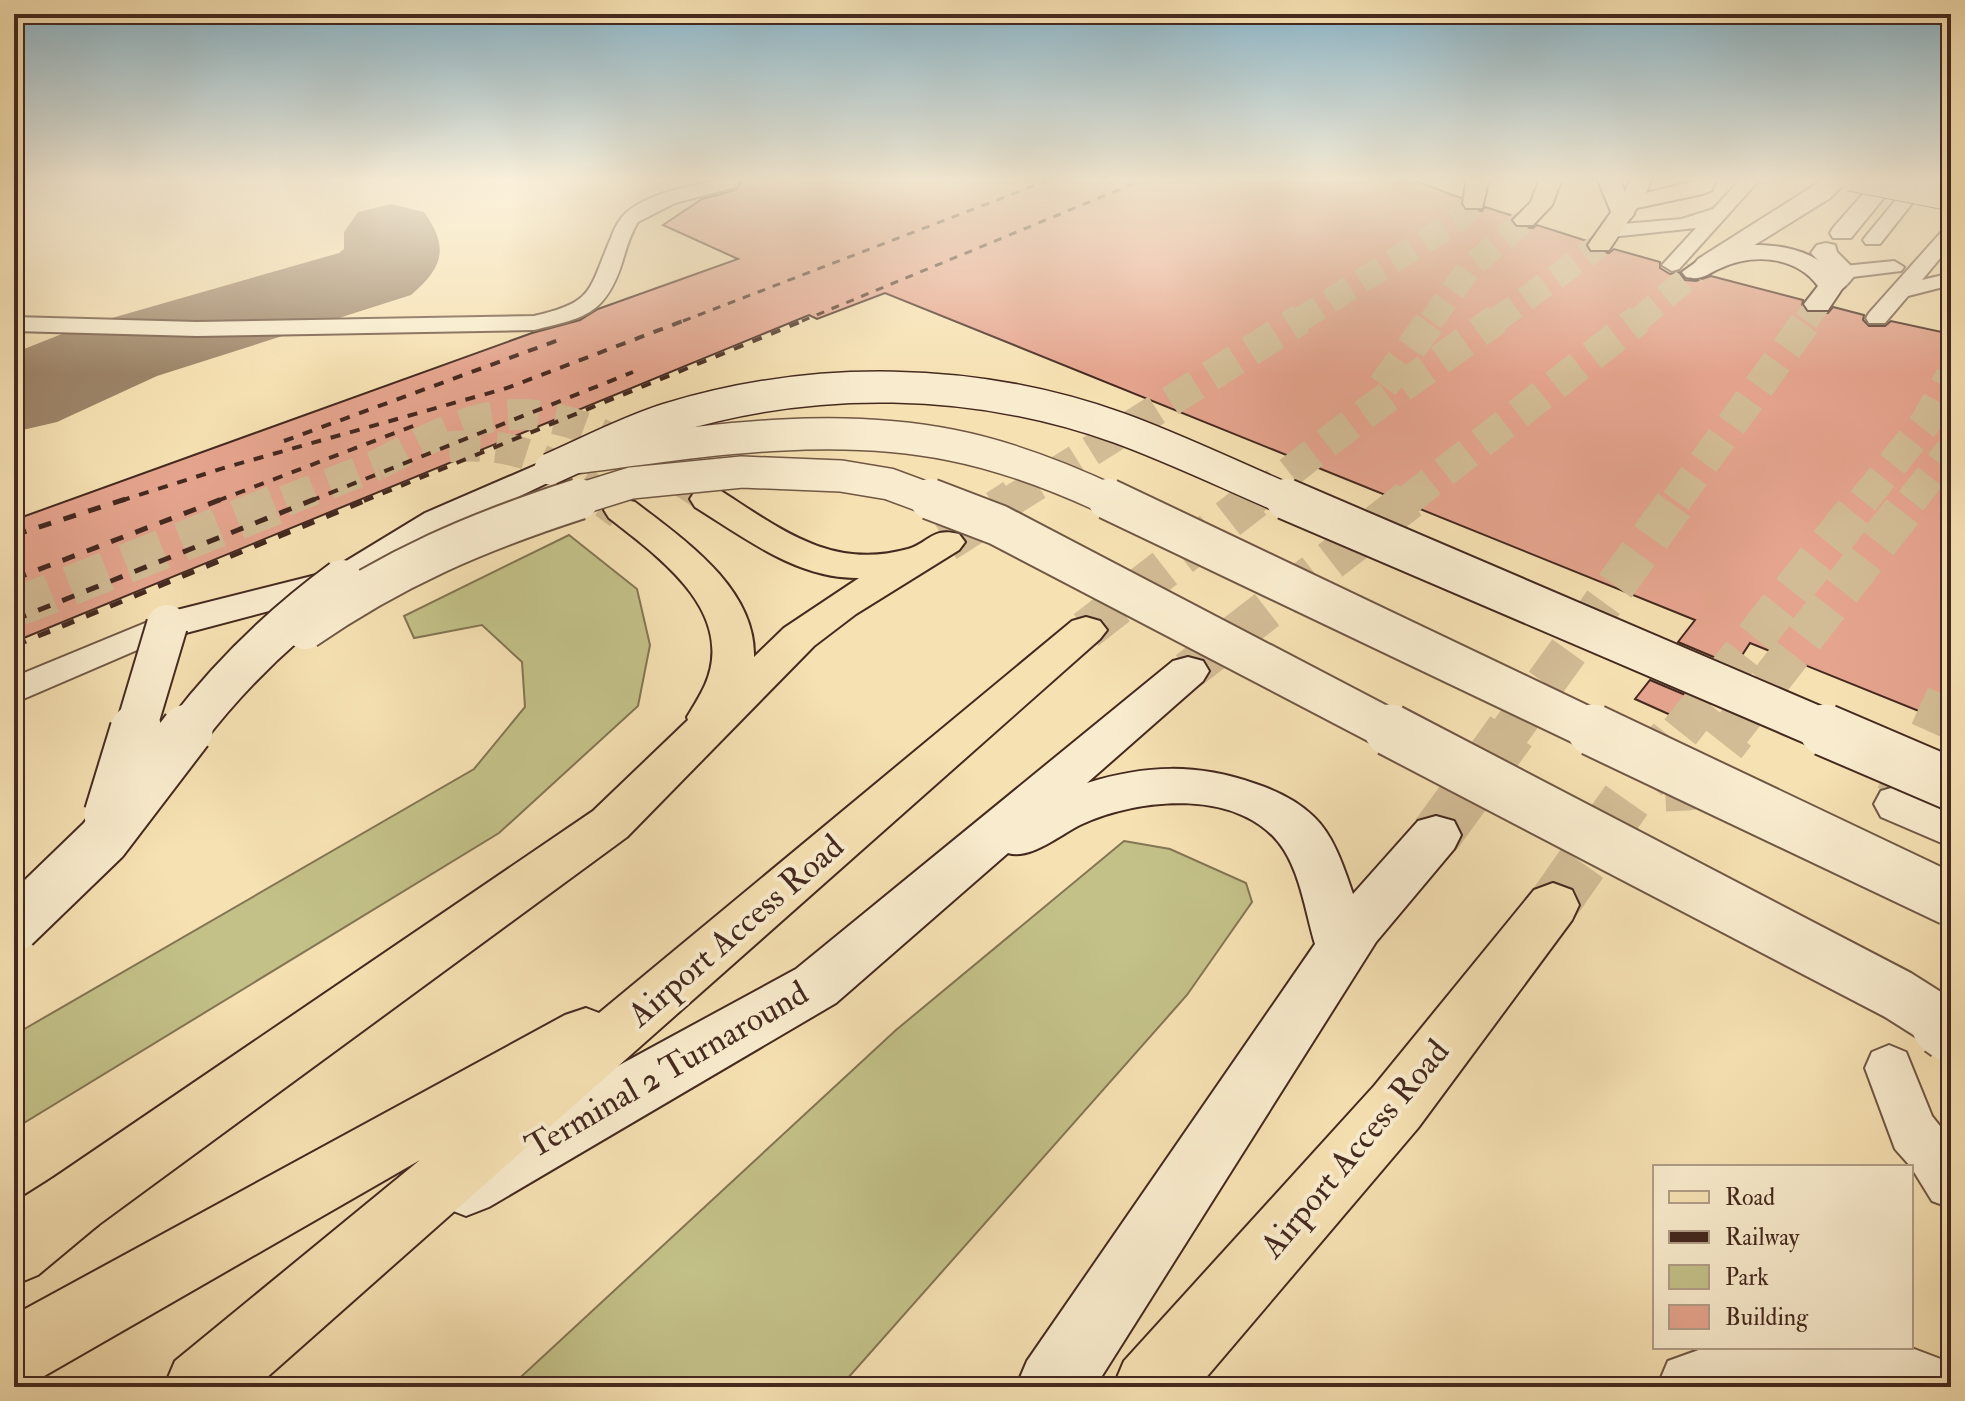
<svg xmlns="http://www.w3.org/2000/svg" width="1965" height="1401" viewBox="0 0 1965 1401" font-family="'IM FELL Double Pica',serif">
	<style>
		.green { fill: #c3c188; stroke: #847554; stroke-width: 2 }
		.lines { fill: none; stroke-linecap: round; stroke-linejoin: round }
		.taxiway { fill: #9d8569; fill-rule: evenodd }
		.building { fill: #e5a48e; stroke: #44291f; stroke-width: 2 }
		.tertiary-tunnel-far2 { stroke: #d2bc95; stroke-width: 31; stroke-dasharray: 31 16; stroke-linecap: butt }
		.tertiary-tunnel-far1 { stroke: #d2bc95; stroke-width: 40; stroke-dasharray: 40 20; stroke-linecap: butt }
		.tertiary-tunnel { stroke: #d2bc95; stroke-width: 51; stroke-dasharray: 51 26; stroke-linecap: butt }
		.secondary-tunnel-far3 { stroke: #d2bc95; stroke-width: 25; stroke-dasharray: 25 12; stroke-linecap: butt }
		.secondary-tunnel-far2 { stroke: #d2bc95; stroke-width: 31; stroke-dasharray: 31 16; stroke-linecap: butt }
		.secondary-tunnel-far1 { stroke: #d2bc95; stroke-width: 40; stroke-dasharray: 40 20; stroke-linecap: butt }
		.secondary-tunnel { stroke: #d2bc95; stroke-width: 51; stroke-dasharray: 51 26; stroke-linecap: butt }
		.primary-tunnel-far3 { stroke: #d2bc95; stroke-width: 25; stroke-dasharray: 25 12; stroke-linecap: butt }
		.primary-tunnel-far2 { stroke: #d2bc95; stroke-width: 31; stroke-dasharray: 31 16; stroke-linecap: butt }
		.primary-tunnel-far1 { stroke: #d2bc95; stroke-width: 40; stroke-dasharray: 40 20; stroke-linecap: butt }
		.primary-tunnel { stroke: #d2bc95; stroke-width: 51; stroke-dasharray: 51 26; stroke-linecap: butt }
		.service-casing { stroke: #705744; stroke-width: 4 }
		.minor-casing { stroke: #705744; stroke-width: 4 }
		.tertiary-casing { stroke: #705744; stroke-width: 4 }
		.secondary-casing { stroke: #44291f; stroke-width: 4 }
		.primary-casing { stroke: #44291f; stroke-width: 4 }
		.motorway-casing { stroke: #44291f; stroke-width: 4 }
		.service { fill: #f9ecce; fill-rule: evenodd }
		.minor { fill: #f9ecce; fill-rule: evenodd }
		.tertiary { fill: #f9ecce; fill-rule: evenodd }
		.secondary { fill: #f9ecce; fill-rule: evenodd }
		.primary { fill: #f6e1b3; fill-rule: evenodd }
		.motorway { fill: #f6e1b3; fill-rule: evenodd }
		.rail-far2 { stroke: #44291f; stroke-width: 3; stroke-dasharray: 8 8; stroke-linecap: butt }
		.rail-far1 { stroke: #44291f; stroke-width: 4; stroke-dasharray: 10 10; stroke-linecap: butt }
		.rail { stroke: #44291f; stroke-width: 5; stroke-dasharray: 13 13; stroke-linecap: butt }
		.service-bridge-casing { stroke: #705744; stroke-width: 22; stroke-linecap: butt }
		.tertiary-bridge-far3-casing { stroke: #705744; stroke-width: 34; stroke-linecap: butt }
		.tertiary-bridge-far2-casing { stroke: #705744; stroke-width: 44; stroke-linecap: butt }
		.tertiary-bridge-far1-casing { stroke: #705744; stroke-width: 55; stroke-linecap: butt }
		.tertiary-bridge-casing { stroke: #705744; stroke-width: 69; stroke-linecap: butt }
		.secondary-bridge-far2-casing { stroke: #44291f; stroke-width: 34; stroke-linecap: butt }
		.secondary-bridge-far1-casing { stroke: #44291f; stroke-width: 44; stroke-linecap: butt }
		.secondary-bridge-casing { stroke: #44291f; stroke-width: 55; stroke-linecap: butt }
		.primary-bridge-casing { stroke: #44291f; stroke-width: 27; stroke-linecap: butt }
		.service-bridge { stroke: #f9ecce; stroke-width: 20 }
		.tertiary-bridge-far3 { stroke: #f9ecce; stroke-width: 31 }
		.tertiary-bridge-far2 { stroke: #f9ecce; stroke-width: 40 }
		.tertiary-bridge-far1 { stroke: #f9ecce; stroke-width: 51 }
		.tertiary-bridge { stroke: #f9ecce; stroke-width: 65 }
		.secondary-bridge-far2 { stroke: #f9ecce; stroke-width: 31 }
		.secondary-bridge-far1 { stroke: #f9ecce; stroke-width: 40 }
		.secondary-bridge { stroke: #f9ecce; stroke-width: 51 }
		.primary-bridge { stroke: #f6e1b3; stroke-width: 25 }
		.labels { text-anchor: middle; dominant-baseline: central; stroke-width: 8; stroke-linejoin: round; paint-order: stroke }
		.near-street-label { font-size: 34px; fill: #44291f; stroke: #f9ecce }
	</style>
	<rect width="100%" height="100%" fill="#f6e1b3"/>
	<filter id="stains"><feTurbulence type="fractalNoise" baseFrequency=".0025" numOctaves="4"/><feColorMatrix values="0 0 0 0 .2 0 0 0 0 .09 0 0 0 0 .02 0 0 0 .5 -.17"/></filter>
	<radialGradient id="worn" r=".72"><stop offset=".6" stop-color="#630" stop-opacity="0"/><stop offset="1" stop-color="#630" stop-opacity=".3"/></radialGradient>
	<!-- green -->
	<g class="green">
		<path d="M569 535 637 589 650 645 638 706 499 833 14 1129V1035L474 769 525 707 522 662 482 625 414 638 404 616Z"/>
		<path d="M1124 841 1170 849 1246 883 1252 902 1187 995 840 1387H510L896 1030Z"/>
	</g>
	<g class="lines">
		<!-- taxiway -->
		<path class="taxiway" d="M391 204 424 212C449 247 444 267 411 295L157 376 57 422 14 432V353L77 328 339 253 344 249V232L358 212Z"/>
	</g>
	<!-- building -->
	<g class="building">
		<path d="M739 178H1408L1461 198 1460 205 1466 211H1482L1485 207 1513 216 1511 222 1517 228H1533L1537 225 1587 241 1585 247 1591 253H1609L1614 249 1660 262V268L1670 274 1679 272 1685 280 1696 281 1711 276 1803 300 1802 306 1808 313H1828L1833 307 1864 315 1863 320 1869 326H1885L1891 321 1951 334V724L1750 643 1735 666 1678 642 1695 620 885 293 817 319 809 315 14 642V520L532 333 580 320 598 309 738 259 663 225 702 199 736 190 741 183Z"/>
		<path d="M1650 680 1709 705 1695 726 1635 699Z"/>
	</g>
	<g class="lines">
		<!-- tertiary-tunnel-far2 -->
		<path class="tertiary-tunnel-far2" d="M285 501 377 465"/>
		<!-- tertiary-tunnel-far1 -->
		<g class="tertiary-tunnel-far1">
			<path d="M14 608 290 499"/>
			<path d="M1930 732 1951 685"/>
		</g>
		<!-- tertiary-tunnel -->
		<path class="tertiary-tunnel" d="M1901 798 1931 730"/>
		<!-- secondary-tunnel-far3 -->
		<g class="secondary-tunnel-far3">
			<path d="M1637 321 1695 272"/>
			<path d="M1806 321 1818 304"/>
		</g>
		<!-- secondary-tunnel-far2 -->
		<g class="secondary-tunnel-far2">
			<path d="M1407 501 1639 319"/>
			<path d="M1676 501 1808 319"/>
		</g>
		<!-- secondary-tunnel-far1 -->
		<g class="secondary-tunnel-far1">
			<path d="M1188 671 1410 499"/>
			<path d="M1510 732 1678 499"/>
		</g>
		<!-- secondary-tunnel -->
		<path class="secondary-tunnel" d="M1436 835 1512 730"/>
		<!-- primary-tunnel-far3 -->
		<g class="primary-tunnel-far3">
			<path d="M1298 321 1458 220 1474 203"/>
			<path d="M1431 321 1470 267 1525 220"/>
			<path d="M1495 321 1600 245"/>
		</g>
		<!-- primary-tunnel-far2 -->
		<g class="primary-tunnel-far2">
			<path d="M1383 386 1432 319"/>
			<path d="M449 447C519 441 554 462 610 501"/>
			<path d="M377 465C408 449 438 433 471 422 560 394 636 451 706 497"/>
			<path d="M1011 501 1301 319"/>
			<path d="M1252 501 1360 417 1497 319"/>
			<path d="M1863 501 1926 422 1951 376"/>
			<path d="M1911 501 1951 450"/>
		</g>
		<!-- primary-tunnel-far1 -->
		<g class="primary-tunnel-far1">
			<path d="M607 499 622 510"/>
			<path d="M946 542 1014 499"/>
			<path d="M1086 630 1254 499"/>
			<path d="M1680 732 1865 499"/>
			<path d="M1730 732 1912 499"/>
		</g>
		<!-- primary-tunnel -->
		<g class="primary-tunnel">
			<path d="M1665 786 1688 785 1731 730"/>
			<path d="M1553 905 1635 788 1681 730"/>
		</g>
		<!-- service casing -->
		<g class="service-casing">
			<g id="service">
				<path d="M728 178 735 179 738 183 735 187 675 203 638 222C630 235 626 249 622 263 605 315 584 318 534 330L197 336 14 331V317L197 322 534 316C595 302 588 291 611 238 614 229 619 219 627 212 654 190 695 186 728 178Z"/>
				<path d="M1742 178H1761L1679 269 1672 271 1662 265 1696 228 1611 237 1601 231 1611 225 1682 219 1713 209Z"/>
				<path d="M1914 178H1932L1880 244H1866L1863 240 1866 236Z"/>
				<path d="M1951 227V245L1922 280 1951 273V285L1908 296 1885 323H1869L1866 318 1869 313 1944 229Z"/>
				<path d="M1894 261 1904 267 1901 271 1844 278 1833 272 1844 266Z"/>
				<path d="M167 614 179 618 184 625 179 632 14 703V677Z"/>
				<path d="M1889 1045 1906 1052 1932 1116 1951 1140V1208L1932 1201 1911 1167 1895 1149 1865 1068 1872 1052Z"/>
			</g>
		</g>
		<!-- minor casing -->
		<g class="minor-casing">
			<g id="minor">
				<path d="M1826 178H1850L1830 198 1716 269H1698L1694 264 1698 259Z"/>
				<path d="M1877 178H1900L1851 238H1833L1830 233 1833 228Z"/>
				<path d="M1826 243 1835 245 1837 252 1857 272C1847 286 1839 296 1822 292L1818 286 1829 272 1811 253 1817 245Z"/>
			</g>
		</g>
		<!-- tertiary casing -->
		<g class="tertiary-casing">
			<g id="tertiary">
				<path d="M1898 786 1951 807V847L1881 817 1874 804 1881 791Z"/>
				<path d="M1707 1347H1909L1946 1361 1951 1374V1387H1657L1668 1361Z"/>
			</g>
		</g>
		<!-- secondary casing -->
		<g class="secondary-casing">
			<g id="secondary">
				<path d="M1597 178H1619L1634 214 1630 219H1614Z"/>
				<path d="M1748 245C1788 244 1821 252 1844 286L1828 310H1808L1804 304 1818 286C1796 256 1753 253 1721 268 1707 274 1701 281 1686 277L1682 272 1702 258Z"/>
				<path d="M550 459 562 462 567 469 562 476 451 529 356 588 167 638 153 634 147 625 153 616 328 572 425 513Z"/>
				<path d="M1188 657 1203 661 1209 671 1203 681 1087 783C1145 765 1197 763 1256 784 1277 791 1298 801 1314 817 1334 836 1344 868 1353 894L1418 821 1436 816 1454 821 1461 835 1454 849 1376 942 1095 1387H1016L1027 1361 1315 944C1306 914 1301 877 1284 850 1244 787 1138 797 1080 825 1060 835 1030 860 1008 853L836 1003 489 1207 466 1216 443 1207 434 1184 443 1161 796 969 1173 661Z"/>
			</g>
		</g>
		<!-- primary casing -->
		<g class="primary-casing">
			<g id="primary">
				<path d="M1467 178H1489L1482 208H1466L1463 203Z"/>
				<path d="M1540 178H1562L1552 205 1533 225H1517L1513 220 1531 202Z"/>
				<path d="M1630 178H1652L1646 193 1694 181V178H1716L1712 190 1703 194 1637 208 1609 250H1591L1588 245 1624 194Z"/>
				<path d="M708 488 721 491C782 530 832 570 908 549 930 542 932 527 959 534L965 542 959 550 856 614 814 646 627 837 98 1225 38 1275 14 1285V1209L52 1179 593 811 688 720 687 717C693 707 700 696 705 685 737 612 659 557 609 518L604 510 609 502 622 499 635 502C683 539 756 588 754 657L784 628 859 578C797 579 745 538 695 507L690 499 695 491Z"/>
				<path d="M1086 617 1100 621 1107 630 1100 639 256 1387H164L175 1361 420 1160 39 1379 14 1387V1315L565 1015 586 1008 599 1013 1072 621Z"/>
				<path d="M1553 883 1572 890 1579 905 1572 920 1418 1128 1198 1387H1113L1124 1361 1374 1086 1534 890Z"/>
			</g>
		</g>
		<!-- motorway casing -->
		<g class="motorway-casing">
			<path id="motorway" d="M75 1169 98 1179 108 1202 98 1225 38 1265 14 1274V1203L52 1179Z"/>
		</g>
		<!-- service -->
		<use href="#service" class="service"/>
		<!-- minor -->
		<use href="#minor" class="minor"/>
		<!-- tertiary -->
		<use href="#tertiary" class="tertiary"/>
		<!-- secondary -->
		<use href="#secondary" class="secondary"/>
		<!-- primary -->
		<use href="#primary" class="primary"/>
		<!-- motorway -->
		<use href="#motorway" class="motorway"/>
		<!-- rail-far2 -->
		<g class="rail-far2">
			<path d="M683 321 1054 178"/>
			<path d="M802 321 1147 178"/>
		</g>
		<!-- rail-far1 -->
		<g class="rail-far1">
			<path d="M284 441 564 338"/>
			<path d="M120 501 227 467 507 388 688 319"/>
			<path d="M217 501 421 423"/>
			<path d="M310 501 633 372"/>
			<path d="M364 501 807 319"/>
		</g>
		<!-- rail -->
		<g class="rail">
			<path d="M14 535 126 499"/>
			<path d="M14 579 222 499"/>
			<path d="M14 620 315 499"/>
			<path d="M14 646 369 499"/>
		</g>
		<!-- service-bridge casing -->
		<g class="service-bridge-casing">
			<path id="service-bridge" d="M1910 190 1938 191 1951 179"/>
		</g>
		<!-- tertiary-bridge-far3 casing -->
		<g class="tertiary-bridge-far3-casing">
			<g id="tertiary-bridge-far3">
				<path d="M575 458C699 442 827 420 951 445 1007 456 1061 477 1112 501"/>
				<path d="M573 501 631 483 742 472 841 476 889 484 935 501"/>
			</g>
		</g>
		<!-- tertiary-bridge-far2 casing -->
		<g class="tertiary-bridge-far2-casing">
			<g id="tertiary-bridge-far2">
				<path d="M930 499 998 525 1394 732"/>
				<path d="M1108 499 1597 732"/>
				<path d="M305 629C393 568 477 532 579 499"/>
			</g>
		</g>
		<!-- tertiary-bridge-far1 casing -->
		<g class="tertiary-bridge-far1-casing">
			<g id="tertiary-bridge-far1">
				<path d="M1390 730 1898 995 1947 1026"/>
				<path d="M1593 730 1951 900"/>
			</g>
		</g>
		<!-- tertiary-bridge casing -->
		<g class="tertiary-bridge-casing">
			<path id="tertiary-bridge" d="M1944 1024 1951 1029"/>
		</g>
		<!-- secondary-bridge-far2 casing -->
		<g class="secondary-bridge-far2-casing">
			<path id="secondary-bridge-far2" d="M550 469C589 452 626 432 667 419 813 374 974 376 1119 428 1177 449 1234 477 1291 501"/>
		</g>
		<!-- secondary-bridge-far1 casing -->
		<g class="secondary-bridge-far1-casing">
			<g id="secondary-bridge-far1">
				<path d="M1286 499 1830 732"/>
				<path d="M135 732 167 625"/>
				<path d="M186 732C231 673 282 624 342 580"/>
			</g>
		</g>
		<!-- secondary-bridge casing -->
		<g class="secondary-bridge-casing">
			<g id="secondary-bridge">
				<path d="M1825 730 1951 784"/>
				<path d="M110 815 136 730"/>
				<path d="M14 926 103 840 187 730"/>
			</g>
		</g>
		<!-- primary-bridge casing -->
		<g class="primary-bridge-casing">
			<path id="primary-bridge" d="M1850 178 1951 198"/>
		</g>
		<!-- service-bridge -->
		<use href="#service-bridge" class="service-bridge"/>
		<!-- tertiary-bridge-far3 -->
		<use href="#tertiary-bridge-far3" class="tertiary-bridge-far3"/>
		<!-- tertiary-bridge-far2 -->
		<use href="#tertiary-bridge-far2" class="tertiary-bridge-far2"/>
		<!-- tertiary-bridge-far1 -->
		<use href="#tertiary-bridge-far1" class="tertiary-bridge-far1"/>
		<!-- tertiary-bridge -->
		<use href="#tertiary-bridge" class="tertiary-bridge"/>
		<!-- secondary-bridge-far2 -->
		<use href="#secondary-bridge-far2" class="secondary-bridge-far2"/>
		<!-- secondary-bridge-far1 -->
		<use href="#secondary-bridge-far1" class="secondary-bridge-far1"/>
		<!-- secondary-bridge -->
		<use href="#secondary-bridge" class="secondary-bridge"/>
		<!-- primary-bridge -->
		<use href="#primary-bridge" class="primary-bridge"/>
	</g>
	<!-- sky -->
	<linearGradient id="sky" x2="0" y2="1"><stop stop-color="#8ab8ce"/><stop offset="0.48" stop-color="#fbf2dd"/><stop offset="1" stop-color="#fbf2dd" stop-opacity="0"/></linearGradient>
	<rect width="1965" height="374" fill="url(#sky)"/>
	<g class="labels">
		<!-- near-street labels -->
		<g class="near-street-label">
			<text transform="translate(736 931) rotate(-41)">Airport Access Road</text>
			<text transform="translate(667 1070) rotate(-30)">Terminal 2 Turnaround</text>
			<text transform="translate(1355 1149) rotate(-50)">Airport Access Road</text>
		</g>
	</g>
	<!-- margin -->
	<rect width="1965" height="1401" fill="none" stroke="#f6e1b3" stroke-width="48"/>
	<rect x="16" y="16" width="1933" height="1369" fill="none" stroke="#44291f" stroke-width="4"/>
	<rect x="24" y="24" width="1917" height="1353" fill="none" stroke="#44291f" stroke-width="2"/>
	<!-- legend -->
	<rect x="1653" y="1165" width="260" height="184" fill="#f9ecce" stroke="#b19e88" stroke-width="2"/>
	<rect x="1669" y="1191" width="40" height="12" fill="#f6e1b3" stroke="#b19e88" stroke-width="2"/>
	<text x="1725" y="1205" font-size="24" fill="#44291f">Road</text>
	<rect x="1669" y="1231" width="40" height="12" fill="#44291f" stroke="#b19e88" stroke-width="2"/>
	<text x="1725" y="1245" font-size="24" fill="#44291f">Railway</text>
	<rect x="1669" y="1265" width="40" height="24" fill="#c3c188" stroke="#b19e88" stroke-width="2"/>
	<text x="1725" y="1285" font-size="24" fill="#44291f">Park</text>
	<rect x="1669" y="1305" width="40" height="24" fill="#e5a48e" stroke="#b19e88" stroke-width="2"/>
	<text x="1725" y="1325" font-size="24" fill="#44291f">Building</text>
	<rect width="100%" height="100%" filter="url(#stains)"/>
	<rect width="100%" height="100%" fill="url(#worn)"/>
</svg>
